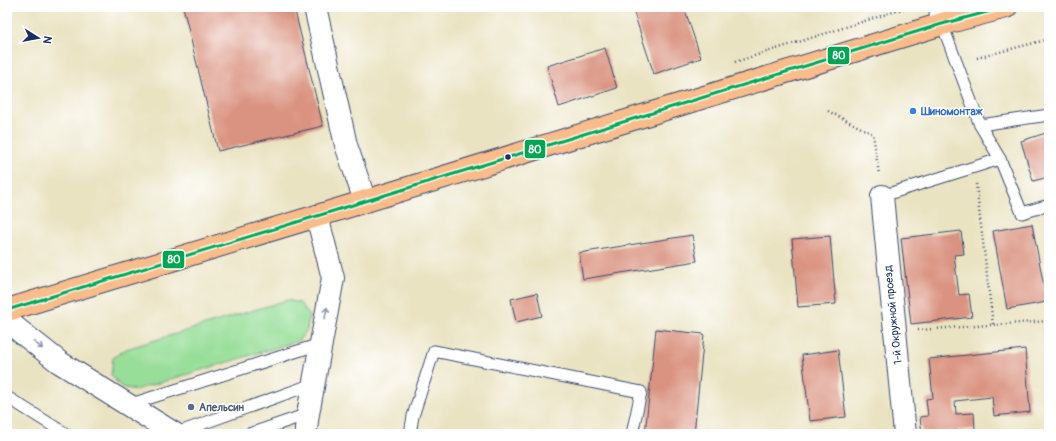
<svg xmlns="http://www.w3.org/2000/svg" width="1056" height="441" viewBox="0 0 1056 441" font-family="Pangolin,sans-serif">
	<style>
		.green { fill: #97de98; stroke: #59867b }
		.building { fill: #da9380 }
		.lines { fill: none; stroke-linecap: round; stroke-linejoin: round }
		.service-casing { stroke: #3a4a6d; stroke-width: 13 }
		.minor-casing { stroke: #3a4a6d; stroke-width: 24 }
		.primary-casing { stroke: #3a4a6d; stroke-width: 24 }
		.path { stroke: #3a4a6d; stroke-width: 2.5; stroke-dasharray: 1 3; stroke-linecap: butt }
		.service { stroke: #fff; stroke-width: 11 }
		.minor { stroke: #fff; stroke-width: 22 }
		.primary { stroke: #f9bc8a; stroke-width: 22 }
		.bus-1-casing { stroke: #fff; stroke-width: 6 }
		.bus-1 { stroke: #00a651; stroke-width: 3 }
		.oneway { stroke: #8d97ae }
		.shop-dot { fill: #3f7fe0; stroke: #fff; stroke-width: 1.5 }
		.bus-dot { fill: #1b2f5e; stroke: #fff; stroke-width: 1.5 }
		.service-dot { fill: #5c6f8a; stroke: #fff; stroke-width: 1.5 }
		.labels { text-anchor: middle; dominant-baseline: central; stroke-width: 3; stroke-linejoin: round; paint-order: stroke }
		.shop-label { font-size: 11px; font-weight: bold; fill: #366cbe; stroke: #fff; text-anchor: start }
		.street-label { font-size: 11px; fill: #1b2f5e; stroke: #fff }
		.service-label { font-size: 11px; font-weight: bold; fill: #4e5e75; stroke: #fff; text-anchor: start }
		.line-badge { stroke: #fff; stroke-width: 1.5 }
		.badge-label { font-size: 11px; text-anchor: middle; font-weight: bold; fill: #fff }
	</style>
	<rect width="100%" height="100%" fill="#fff"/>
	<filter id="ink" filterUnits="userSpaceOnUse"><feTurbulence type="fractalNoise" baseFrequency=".025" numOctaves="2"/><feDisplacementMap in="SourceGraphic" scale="8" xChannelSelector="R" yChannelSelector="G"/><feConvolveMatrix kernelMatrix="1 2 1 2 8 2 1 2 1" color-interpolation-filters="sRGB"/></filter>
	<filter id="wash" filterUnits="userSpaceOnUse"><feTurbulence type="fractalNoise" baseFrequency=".012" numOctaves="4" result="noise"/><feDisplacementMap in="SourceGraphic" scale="16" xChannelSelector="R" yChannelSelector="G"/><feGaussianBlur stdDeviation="0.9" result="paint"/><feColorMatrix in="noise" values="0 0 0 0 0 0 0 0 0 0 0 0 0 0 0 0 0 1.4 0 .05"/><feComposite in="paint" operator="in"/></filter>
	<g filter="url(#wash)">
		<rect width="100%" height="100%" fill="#eae3c2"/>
		<!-- green -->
		<path class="green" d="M287 300 300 303 309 315 307 330 298 341 135 390 121 387 111 375 113 358 126 349Z"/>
		<g id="blocks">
			<!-- building -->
			<g class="building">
				<path d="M183 7H294L323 126 218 151Z"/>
				<path d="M632 7H684L701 58 654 74Z"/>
				<path d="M605 48 617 88 559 107 547 66Z"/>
				<path d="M1049 132V177L1033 181 1021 141Z"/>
				<path d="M1032 224 1047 302 1007 309 993 231Z"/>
				<path d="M961 231 964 254 954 255 959 295 969 294 972 317 911 324 901 238Z"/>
				<path d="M692 235 697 261 583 279 579 253Z"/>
				<path d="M830 236 836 304 798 307 792 239Z"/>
				<path d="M537 293 542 316 516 322 511 299Z"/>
				<path d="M656 329 704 334 694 434H645Z"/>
				<path d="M1025 349 1030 412 994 416 992 397 955 401 956 414 974 413 975 429 922 434 920 417 928 416 926 399 933 398 929 359Z"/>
				<path d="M838 350 846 417 810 421 802 355Z"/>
			</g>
		</g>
	</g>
	<g filter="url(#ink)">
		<use href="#blocks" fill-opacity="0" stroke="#3a4a6d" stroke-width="1"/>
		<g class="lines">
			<!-- service casing -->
			<g class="service-casing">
				<g id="service">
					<path d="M942 24 980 125 1000 159 1022 213 1049 205"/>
					<path d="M980 125 1049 115"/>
					<path d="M882 196 1000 159"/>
					<path d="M7 397 66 434"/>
					<path d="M128 405 320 344"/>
					<path d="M174 434 313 384"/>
					<path d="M249 434 308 414"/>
					<path d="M410 434 413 416 434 351 641 392 632 434"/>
				</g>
			</g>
			<!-- minor casing -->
			<g class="minor-casing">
				<g id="minor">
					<path d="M315 7 346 145 365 201"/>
					<path d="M940 7 942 24"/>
					<path d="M882 196 905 434"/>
					<path d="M7 321 59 362 175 434"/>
					<path d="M306 434V428L308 414 333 278 317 216"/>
				</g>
			</g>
			<!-- primary casing -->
			<g class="primary-casing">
				<path id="primary" d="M7 310 317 216 942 24 1006 7"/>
			</g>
			<!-- path -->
			<g class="path">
				<path d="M977 58 1049 39"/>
				<path d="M735 62 906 8"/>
				<path d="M828 111 873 134 879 174"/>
				<path d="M976 184 993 325"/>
				<path d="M918 330 1049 321"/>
			</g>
			<!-- service -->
			<use href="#service" class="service"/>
			<!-- minor -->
			<use href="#minor" class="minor"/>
			<!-- primary -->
			<use href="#primary" class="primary"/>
			<!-- bus-1 casing -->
			<g class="bus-1-casing">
				<path id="bus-1" d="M7 310 317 216 942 24 1006 7"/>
			</g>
			<!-- bus-1 -->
			<use href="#bus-1" class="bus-1"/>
		</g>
		<!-- one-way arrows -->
		<defs><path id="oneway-shaft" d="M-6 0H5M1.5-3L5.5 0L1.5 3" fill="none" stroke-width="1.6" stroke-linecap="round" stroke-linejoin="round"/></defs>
		<g class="oneway">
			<use href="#oneway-shaft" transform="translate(326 313) rotate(-80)"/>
			<use href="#oneway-shaft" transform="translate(38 345) rotate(38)"/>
		</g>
	</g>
	<!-- markers -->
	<circle class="shop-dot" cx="913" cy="111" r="4"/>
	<circle class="bus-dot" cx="508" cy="157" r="3.5"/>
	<circle class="service-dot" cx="191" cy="407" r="4"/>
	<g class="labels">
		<!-- shop labels -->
		<g class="shop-label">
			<text x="921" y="111">Шиномонтаж</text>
		</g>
		<!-- street labels -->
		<g class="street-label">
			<text transform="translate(893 315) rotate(-96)">1-й Окружной проезд</text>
		</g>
		<!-- service labels -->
		<g class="service-label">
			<text x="199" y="407">Апельсин</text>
		</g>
	</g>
	<g class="line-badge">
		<rect x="827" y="46" width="23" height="19" rx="4" fill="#00a651"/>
		<rect x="524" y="139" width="22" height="20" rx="4" fill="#00a651"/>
		<rect x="162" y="250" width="23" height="19" rx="4" fill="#00a651"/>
	</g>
	<g class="badge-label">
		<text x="839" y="59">80</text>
		<text x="535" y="153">80</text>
		<text x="174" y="263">80</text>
	</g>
	<!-- margin -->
	<rect width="1056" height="441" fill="none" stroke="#fff" stroke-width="24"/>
	<!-- north arrow -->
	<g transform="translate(38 38) rotate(101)" stroke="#ffffff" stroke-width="3" paint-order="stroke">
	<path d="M0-3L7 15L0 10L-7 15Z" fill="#1b2f5e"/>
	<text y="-6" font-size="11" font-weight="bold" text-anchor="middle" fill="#1b2f5e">N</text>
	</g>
</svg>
